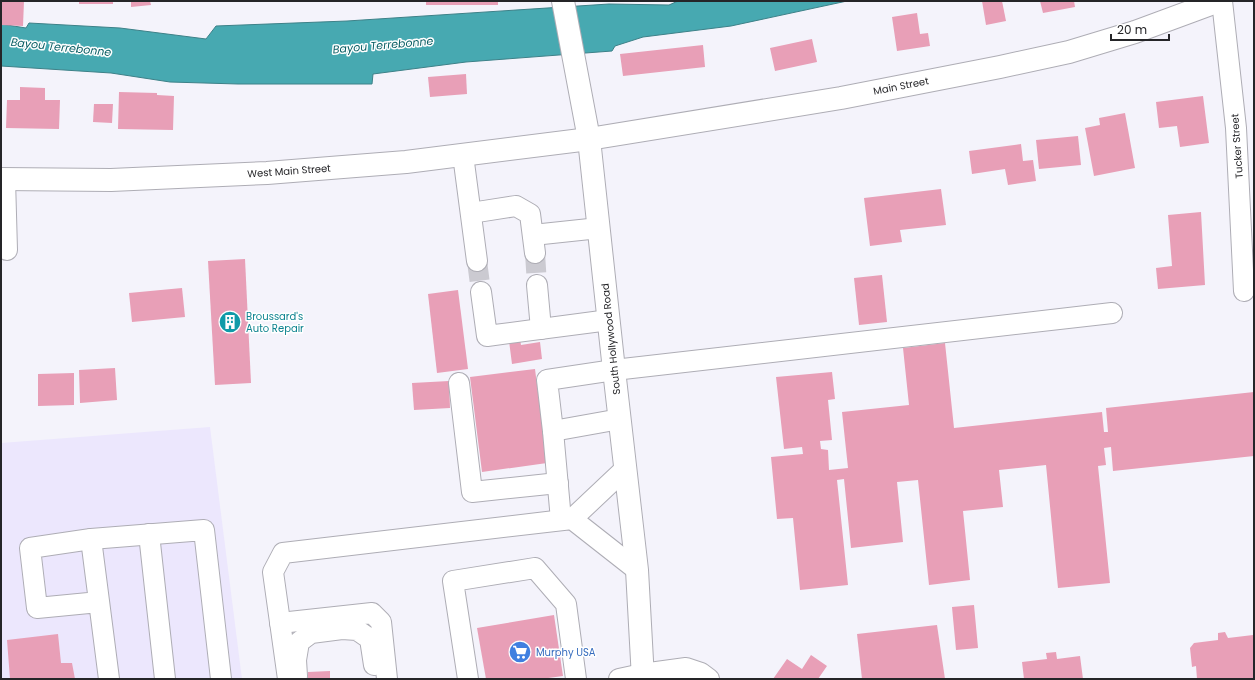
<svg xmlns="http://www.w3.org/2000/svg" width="1255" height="680" viewBox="0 0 1255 680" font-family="Poppins,sans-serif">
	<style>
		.commercial { fill: #ece7fd }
		.water { fill: #47a9b1; stroke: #3d8188 }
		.building { fill: #e89fb7 }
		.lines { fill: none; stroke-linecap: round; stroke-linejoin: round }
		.minor-tunnel { stroke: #cbcad1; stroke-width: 20; stroke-dasharray: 20 10; stroke-linecap: butt }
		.minor-casing { stroke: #aeadb5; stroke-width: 22 }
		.major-casing { stroke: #aeadb5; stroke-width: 24 }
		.minor { stroke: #fff; stroke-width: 20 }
		.major { stroke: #fff; stroke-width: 22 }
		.labels { text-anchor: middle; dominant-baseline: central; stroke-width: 3; stroke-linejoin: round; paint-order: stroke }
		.street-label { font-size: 10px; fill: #252528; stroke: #fff }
		.culture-label { font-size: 10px; fill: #0d838f; stroke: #fff; text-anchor: start }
		.shop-label { font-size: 10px; fill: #366cbe; stroke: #fff; text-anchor: start }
		.water-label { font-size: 11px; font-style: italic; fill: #095e64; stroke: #fff }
	</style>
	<rect width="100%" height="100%" fill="#f4f3fb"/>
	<!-- commercial -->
	<path class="commercial" d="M210 427 242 679H1V443Z"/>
	<!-- water -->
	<path class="water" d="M678 1H847L731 26 643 37 615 46 612 51 466 62 373 74 372 84H238L170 82 111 73 1 66V24L26 28 29 23 120 28 206 39 216 26 347 21 609 4 669 5Z"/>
	<!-- building -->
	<g class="building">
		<path d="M1 1H24L23 26 1 25Z"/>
		<rect x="79" y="1" width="34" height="3"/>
		<path d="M131 1H150L151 5 131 7Z"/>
		<rect x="426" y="1" width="72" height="4"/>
		<path d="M982 1H1002L1006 21 986 25Z"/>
		<path d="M1040 1H1074L1075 7 1043 13Z"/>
		<path d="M917 13 920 34 928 33 930 46 897 51 892 17Z"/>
		<path d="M812 39 817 62 775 71 770 48Z"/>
		<path d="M703 45 705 67 623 76 620 54Z"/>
		<path d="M466 74 467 94 430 97 428 77Z"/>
		<path d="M20 87 45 88V100H60L59 129 6 128 7 100H20Z"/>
		<path d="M119 92 157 93V95L174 96 173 130 118 129Z"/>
		<path d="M1203 96 1209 143 1180 147 1177 126 1159 128 1156 102Z"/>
		<path d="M94 104H113L112 123 93 122Z"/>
		<path d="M1125 113 1135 168 1094 176 1085 128 1100 125 1099 118Z"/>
		<path d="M1078 136 1081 165 1039 169 1036 140Z"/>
		<path d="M1021 144 1023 161 1033 160 1036 181 1008 185 1005 169 972 174 969 151Z"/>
		<path d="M941 189 946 225 900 230 902 242 870 246 864 198Z"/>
		<path d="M1201 212 1205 285 1158 289 1156 268 1172 266 1168 215Z"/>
		<path d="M245 259 251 383 215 385 208 261Z"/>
		<path d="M882 275 887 322 859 325 854 278Z"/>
		<path d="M182 288 185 317 132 322 129 293Z"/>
		<path d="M458 290 468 369 437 373 428 294Z"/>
		<path d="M520 339 521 345 540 342 542 359 512 364 509 341Z"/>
		<path d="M945 343 954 428 1102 412 1104 432H1108L1106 408 1254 392V456L1113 471 1111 447 1104 448 1106 465 1098 466 1110 583 1058 588 1046 465 999 470 1003 507 963 511 970 580 929 585 918 480 897 482 903 542 851 548 844 479 837 480 848 585 800 590 793 518 777 519 771 457 803 454 802 447 784 449 776 377 832 372 835 399 828 400 832 440 820 441 821 449 828 450 829 470 848 468 842 412 909 405 903 348Z"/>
		<path d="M115 368 117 400 80 403 79 370Z"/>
		<path d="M535 369 547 463 482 472 470 377Z"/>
		<path d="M74 373V405L38 406V374Z"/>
		<path d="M449 381 450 408 414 410 412 383Z"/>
		<path d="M974 605 978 648 956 650 952 607Z"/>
		<path d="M554 615 563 676 541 679H486L477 628Z"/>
		<path d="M937 625 945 679H862L857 634Z"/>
		<path d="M1225 632 1228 638 1253 635 1254 679H1197L1196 666 1192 667 1190 648 1194 643 1218 640V633Z"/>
		<path d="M58 634 61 663H72L75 679H10L7 640Z"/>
		<path d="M1056 652 1057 659 1080 656 1083 679H1024L1022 662 1047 659 1046 653Z"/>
		<path d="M811 655 827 666 818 679H773L787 659 802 669Z"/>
		<path d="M330 671V679H308V672Z"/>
	</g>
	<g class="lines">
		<!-- minor-tunnel -->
		<g class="minor-tunnel">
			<path d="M535 253 537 285"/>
			<path d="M477 261 481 292"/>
		</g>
		<!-- minor casing -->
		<g class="minor-casing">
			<g id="minor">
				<path d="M1222 1 1236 128 1244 291"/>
				<path d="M463 155 477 261"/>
				<path d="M5 179 7 250"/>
				<path d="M471 213 516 206 530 214 535 253"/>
				<path d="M533 235 599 228"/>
				<path d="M537 285 541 329"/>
				<path d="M481 292 487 336 609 320"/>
				<path d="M459 383 472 492 558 483"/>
				<path d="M553 431 620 419"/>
				<path d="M572 519 625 469"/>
				<path d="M561 520 553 431 547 380 614 370 1112 313"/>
				<path d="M149 534 165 679"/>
				<path d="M91 539 204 530 221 679"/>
				<path d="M99 602 37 608 30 548 91 539 109 679"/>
				<path d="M280 623 372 613 381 622 387 679"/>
				<path d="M297 676 296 660 299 642 311 633 342 629 357 630 370 639 374 665"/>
				<path d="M288 679 273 572 283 553 572 519 637 570"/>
				<path d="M468 679 453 581 535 568 566 604 576 679"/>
				<path d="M619 679 642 674 686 668 701 673 709 679"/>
			</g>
		</g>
		<!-- major casing -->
		<g class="major-casing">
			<g id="major">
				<path d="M563 1 589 139 614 370 637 570 643 679"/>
				<path d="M1 179 111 180 267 173 406 162 589 139 841 98 1000 67 1069 52 1135 32 1219 1"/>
			</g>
		</g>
		<!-- minor -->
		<use href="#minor" class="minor"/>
		<!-- major -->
		<use href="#major" class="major"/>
	</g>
	<!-- icons -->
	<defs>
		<g id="building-disc" transform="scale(1.15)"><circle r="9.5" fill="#0f9aa8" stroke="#fff"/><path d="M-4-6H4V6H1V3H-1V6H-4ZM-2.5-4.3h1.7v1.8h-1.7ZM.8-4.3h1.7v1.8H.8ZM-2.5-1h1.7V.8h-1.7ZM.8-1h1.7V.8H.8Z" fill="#fff"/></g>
		<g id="supermarket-disc" transform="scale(1.15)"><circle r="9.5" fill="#3f7fe0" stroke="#fff"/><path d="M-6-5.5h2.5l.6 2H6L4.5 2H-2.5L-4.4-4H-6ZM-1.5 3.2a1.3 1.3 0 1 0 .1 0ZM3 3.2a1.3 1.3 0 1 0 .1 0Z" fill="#fff"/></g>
	</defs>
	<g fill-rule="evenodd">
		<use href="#building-disc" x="230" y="322"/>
		<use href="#supermarket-disc" x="520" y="652"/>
	</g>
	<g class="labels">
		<!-- street labels -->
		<g class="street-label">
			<text transform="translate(901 86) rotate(-11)">Main Street</text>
			<text transform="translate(1237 146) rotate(-94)">Tucker Street</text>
			<text transform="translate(289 171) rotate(-4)">West Main Street</text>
			<text transform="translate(611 339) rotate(-96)">South Hollywood Road</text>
		</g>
		<!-- culture labels -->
		<g class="culture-label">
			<text x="246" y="316">Broussard's<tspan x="246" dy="12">Auto Repair</tspan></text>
		</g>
		<!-- shop labels -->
		<g class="shop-label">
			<text x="536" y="652">Murphy USA</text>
		</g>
		<!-- water labels -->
		<g class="water-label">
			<text transform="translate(383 45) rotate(-5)">Bayou Terrebonne</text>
			<text transform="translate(61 47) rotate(6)">Bayou Terrebonne</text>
		</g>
	</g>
	<!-- border -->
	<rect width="1255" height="680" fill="none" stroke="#252528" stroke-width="4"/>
	<!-- scale -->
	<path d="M1111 34v6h58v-6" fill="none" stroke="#252528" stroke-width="2"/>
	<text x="1117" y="34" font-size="12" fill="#252528" stroke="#ffffff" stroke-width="3" paint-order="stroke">20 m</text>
</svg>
